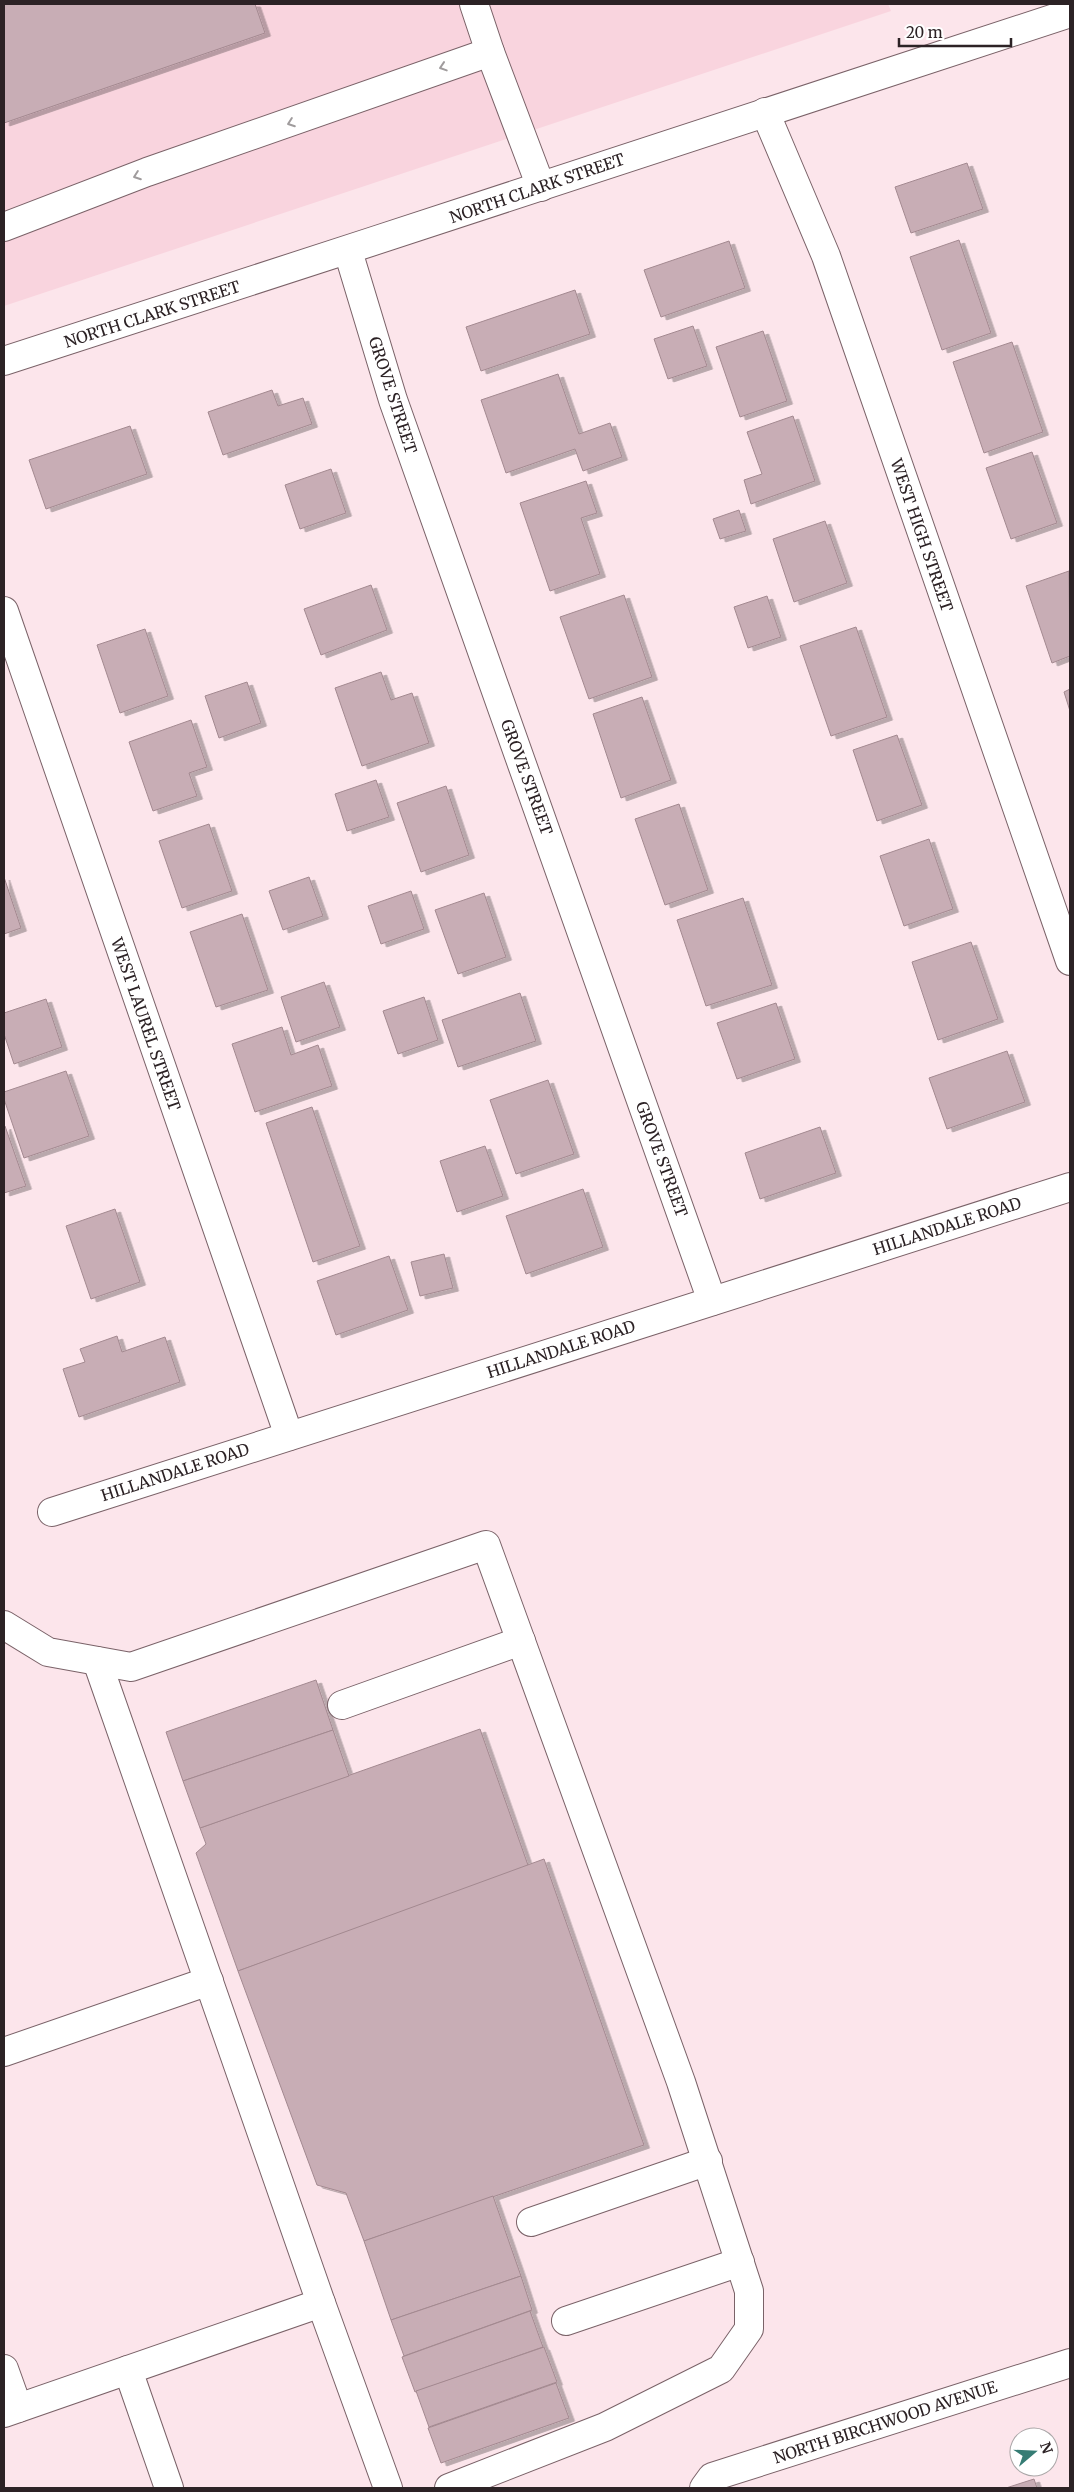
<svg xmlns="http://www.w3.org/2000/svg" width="1074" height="2492" viewBox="0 0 1074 2492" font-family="Merriweather,serif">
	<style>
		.built { fill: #f9d4de }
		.building { fill: #c8adb5; stroke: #a38990; filter: url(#shadow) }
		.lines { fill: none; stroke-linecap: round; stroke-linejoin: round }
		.minor-casing { stroke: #7a6268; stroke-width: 30 }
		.minor { stroke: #fff; stroke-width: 28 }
		.oneway { stroke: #a09c9d }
		.labels { text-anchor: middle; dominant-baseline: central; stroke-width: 4; stroke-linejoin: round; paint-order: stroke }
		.street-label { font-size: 16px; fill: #2c2225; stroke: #fff }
	</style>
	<defs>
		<filter id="shadow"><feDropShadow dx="5.5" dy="3" stdDeviation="0" flood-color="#0004"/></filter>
	</defs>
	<rect width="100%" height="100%" fill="#fce5eb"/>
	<!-- built -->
	<path class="built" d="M4 4H888L891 11 4 306Z"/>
	<!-- building -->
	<g class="building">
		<path d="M4 4H255L265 33 4 123Z"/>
		<path d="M967 163 983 209 911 233 895 187Z"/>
		<path d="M959 240 991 333 942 350 910 257Z"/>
		<path d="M729 241 745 288 661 317 644 270Z"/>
		<path d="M575 290 590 334 481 371 466 327Z"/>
		<path d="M693 326 707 366 668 379 654 339Z"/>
		<path d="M763 331 787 401 740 417 716 347Z"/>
		<path d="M1012 342 1043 432 984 453 953 362Z"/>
		<path d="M558 374 579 434 610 423 622 457 583 471 575 449 506 473 481 400Z"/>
		<path d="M272 390 278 406 303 398 312 424 223 455 208 412Z"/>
		<path d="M793 416 815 481 751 504 744 480 762 474 747 432Z"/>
		<path d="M130 426 147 474 46 509 29 460Z"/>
		<path d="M1032 452 1057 523 1011 539 986 468Z"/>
		<path d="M331 469 346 513 300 529 285 485Z"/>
		<path d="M586 481 597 513 581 518 600 574 550 591 520 503Z"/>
		<path d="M739 510 746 531 720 539 713 519Z"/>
		<path d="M825 521 847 583 794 602 773 539Z"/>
		<path d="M1069 571 1070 656 1052 663 1026 586Z"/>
		<path d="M371 585 387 630 321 655 304 609Z"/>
		<path d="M624 595 652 677 589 699 560 617Z"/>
		<path d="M767 596 781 637 748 648 734 607Z"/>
		<path d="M856 627 887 717 831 736 800 646Z"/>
		<path d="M145 629 168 696 120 713 97 645Z"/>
		<path d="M381 672 391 700 412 693 429 743 362 766 335 688Z"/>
		<path d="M247 682 261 723 219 738 205 696Z"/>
		<path d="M1070 689V711L1064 692Z"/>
		<path d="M642 697 671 780 621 798 593 714Z"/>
		<path d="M191 720 207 767 189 773 197 796 153 811 129 742Z"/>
		<path d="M897 735 922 805 877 821 853 750Z"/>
		<path d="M376 780 389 817 347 831 335 794Z"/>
		<path d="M446 786 469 855 421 872 397 803Z"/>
		<path d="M679 804 708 890 665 905 635 819Z"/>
		<path d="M209 824 232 891 182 908 159 841Z"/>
		<path d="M929 839 953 909 904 926 880 856Z"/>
		<path d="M4 877 21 928 4 934Z"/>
		<path d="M309 877 323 916 283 930 269 891Z"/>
		<path d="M411 891 424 929 381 944 368 906Z"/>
		<path d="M484 893 506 957 458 974 435 910Z"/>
		<path d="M743 898 772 985 706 1006 677 920Z"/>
		<path d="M242 914 268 990 216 1007 190 932Z"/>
		<path d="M971 942 998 1019 938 1040 912 962Z"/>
		<path d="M324 982 340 1027 296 1042 281 997Z"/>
		<path d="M520 993 536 1041 458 1067 442 1020Z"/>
		<path d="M424 997 438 1040 398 1054 383 1011Z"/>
		<path d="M46 999 62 1047 14 1064 4 1034V1013Z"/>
		<path d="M776 1003 795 1059 737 1079 717 1023Z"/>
		<path d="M282 1027 291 1055 318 1045 332 1086 255 1112 232 1044Z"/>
		<path d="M1007 1051 1025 1102 947 1129 929 1078Z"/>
		<path d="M66 1071 89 1136 24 1158 4 1099V1092Z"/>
		<path d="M548 1080 574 1154 516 1174 490 1100Z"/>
		<path d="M312 1107 360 1246 313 1262 266 1123Z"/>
		<path d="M5 1126 26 1186 4 1193V1127Z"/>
		<path d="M820 1127 836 1173 760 1199 745 1153Z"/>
		<path d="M485 1146 503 1196 457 1212 440 1161Z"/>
		<path d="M583 1189 603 1247 526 1274 506 1216Z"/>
		<path d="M115 1209 140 1282 91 1299 66 1226Z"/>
		<path d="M444 1254 453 1288 420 1296 411 1262Z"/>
		<path d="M389 1256 408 1310 336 1335 317 1281Z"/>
		<path d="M117 1336 122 1352 165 1337 180 1382 79 1417 63 1369 85 1362 80 1349Z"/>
		<path d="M316 1680 333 1730 183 1781 166 1732Z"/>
		<path d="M480 1729 529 1868 238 1971 196 1853 206 1844 200 1828Z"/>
		<path d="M333 1730 349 1776 200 1828 183 1781Z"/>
		<path d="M544 1859 644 2145 364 2241 346 2193 317 2185 238 1971Z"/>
		<path d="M493 2196 521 2276 391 2320 364 2241Z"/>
		<path d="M521 2276 532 2310 404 2356 391 2320Z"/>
		<path d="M530 2311 543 2347 415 2392 402 2357Z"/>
		<path d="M544 2347 557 2382 429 2427 416 2391Z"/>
		<path d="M556 2383 569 2418 441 2463 428 2428Z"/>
		<path d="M1034 2479 1037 2488H1006Z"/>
	</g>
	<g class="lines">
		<!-- minor casing -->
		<g class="minor-casing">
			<g id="minor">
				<path d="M474 4 490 52 541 187"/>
				<path d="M765 112 826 256 1070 961"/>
				<path d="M4 227 147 172 490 52"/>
				<path d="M348 251 393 400 712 1301"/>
				<path d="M4 361C360 247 714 128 1070 13"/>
				<path d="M4 611 289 1436"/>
				<path d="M52 1512 1070 1187"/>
				<path d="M4 1625 48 1652 131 1667 486 1545 681 2082 749 2291V2329L721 2369 605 2427 449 2488"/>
				<path d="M342 1705 521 1641"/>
				<path d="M4 2052 209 1981"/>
				<path d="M531 2222 708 2161"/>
				<path d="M321 2303 388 2488"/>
				<path d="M566 2321 740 2262"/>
				<path d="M4 2369 18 2408"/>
				<path d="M128 2370 169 2488"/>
				<path d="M4 2413 321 2303 97 1661"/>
				<path d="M704 2488 712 2477 1070 2363"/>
			</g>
		</g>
		<!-- minor -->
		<use href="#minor" class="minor"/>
	</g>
	<!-- one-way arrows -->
	<defs><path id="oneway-chevron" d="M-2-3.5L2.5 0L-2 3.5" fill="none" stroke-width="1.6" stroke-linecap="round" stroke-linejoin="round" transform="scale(1.25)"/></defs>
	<g class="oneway">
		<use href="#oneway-chevron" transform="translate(443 67) rotate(162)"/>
		<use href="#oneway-chevron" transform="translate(291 123) rotate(160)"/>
		<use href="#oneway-chevron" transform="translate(137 176) rotate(160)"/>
	</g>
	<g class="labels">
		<!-- street labels -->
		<g class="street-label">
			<text transform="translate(537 188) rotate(-19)">NORTH CLARK STREET</text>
			<text transform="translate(152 314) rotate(-18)">NORTH CLARK STREET</text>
			<text transform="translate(393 395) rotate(72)">GROVE STREET</text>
			<text transform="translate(922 535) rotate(71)">WEST HIGH STREET</text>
			<text transform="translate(527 777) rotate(70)">GROVE STREET</text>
			<text transform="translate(146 1024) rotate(71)">WEST LAUREL STREET</text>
			<text transform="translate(662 1159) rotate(70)">GROVE STREET</text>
			<text transform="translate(947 1226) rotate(-18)">HILLANDALE ROAD</text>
			<text transform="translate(561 1349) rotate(-18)">HILLANDALE ROAD</text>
			<text transform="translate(175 1472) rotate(-18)">HILLANDALE ROAD</text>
			<text transform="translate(885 2422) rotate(-18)">NORTH BIRCHWOOD AVENUE</text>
		</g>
	</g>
	<!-- border -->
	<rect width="1074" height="2492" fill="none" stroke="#2c2225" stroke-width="10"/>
	<!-- north arrow -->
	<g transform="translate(1034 2452) rotate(71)"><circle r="24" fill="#ffffff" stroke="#aba7a8"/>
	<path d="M0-4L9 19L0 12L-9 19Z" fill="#367c74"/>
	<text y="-8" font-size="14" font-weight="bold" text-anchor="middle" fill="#2c2225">N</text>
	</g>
	<!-- scale -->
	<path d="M899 38v8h112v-8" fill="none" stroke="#2c2225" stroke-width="2.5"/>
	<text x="906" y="38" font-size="15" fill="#2c2225" stroke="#ffffff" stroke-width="4" paint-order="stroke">20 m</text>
</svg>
